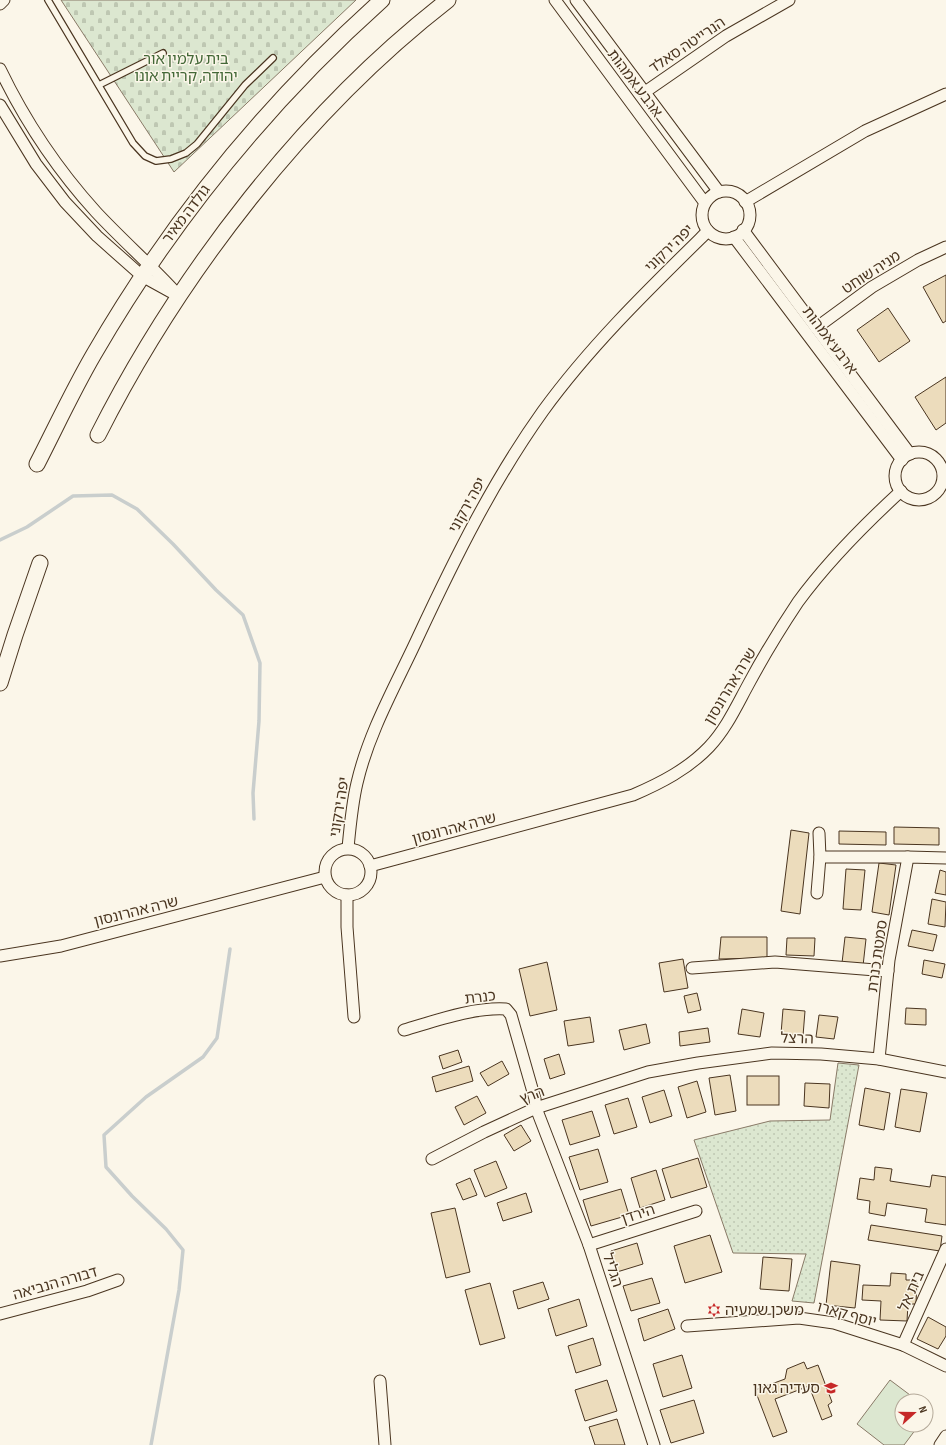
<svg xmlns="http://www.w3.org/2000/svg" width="946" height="1445" font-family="'Sofia Sans Condensed','Noto Sans Hebrew',sans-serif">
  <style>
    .grass { fill: #dce7d0; stroke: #887966 }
    .cemetery { fill: url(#cemetery-stones); stroke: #887966 }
    .park { fill: url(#park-dots); stroke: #887966 }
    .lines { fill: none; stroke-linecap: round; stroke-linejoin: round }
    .stream { stroke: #c9cecd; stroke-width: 3.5 }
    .building { fill: #ecdcbc; stroke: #4a3520 }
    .service-casing { stroke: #4a3520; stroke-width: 8 }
    .minor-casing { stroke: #4a3520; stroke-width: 13 }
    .secondary-casing { stroke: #4a3520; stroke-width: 17 }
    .service { stroke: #fbf6e9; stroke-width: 5.5 }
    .minor { stroke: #fbf6e9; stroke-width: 11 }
    .secondary { stroke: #fbf6e9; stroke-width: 15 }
    .labels { text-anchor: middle; stroke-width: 3; stroke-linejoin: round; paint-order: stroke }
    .street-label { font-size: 15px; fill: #4a3520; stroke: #fbf6e9 }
    .park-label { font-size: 15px; fill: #436837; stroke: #fbf6e9 }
    .poi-label { font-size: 15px; fill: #4a3520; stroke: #fbf6e9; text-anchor: start }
  </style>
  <defs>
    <pattern id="cemetery-stones" width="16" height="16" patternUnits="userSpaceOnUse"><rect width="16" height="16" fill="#dce7d0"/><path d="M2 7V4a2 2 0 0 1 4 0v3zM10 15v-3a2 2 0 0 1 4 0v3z" fill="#bec7b2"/></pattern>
    <pattern id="park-dots" width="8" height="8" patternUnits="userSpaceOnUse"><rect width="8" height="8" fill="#dce7d0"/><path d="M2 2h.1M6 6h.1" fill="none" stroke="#bec7b2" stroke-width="1.8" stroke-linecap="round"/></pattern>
  </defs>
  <rect width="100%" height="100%" fill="#fbf6e9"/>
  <polygon class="grass" points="890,1380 918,1401 902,1401 902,1425 919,1425 904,1445 884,1445 857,1424"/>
  <polygon class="cemetery" points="61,0 356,0 174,172"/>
  <polygon class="park" points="838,1063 859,1065 814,1303 792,1301 806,1254 733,1253 694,1140 770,1121 830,1120"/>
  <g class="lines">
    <g class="stream">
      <polyline points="0,540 27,527 73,496 112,495 137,509 173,544 216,590 243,615 260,663 259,721 253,793 254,819"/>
      <polyline points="151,1445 179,1290 183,1250 166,1229 132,1196 106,1167 104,1135 146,1097 203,1057 217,1038 230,949"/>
    </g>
  </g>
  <g class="building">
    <polygon points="946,275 946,321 943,323 923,287"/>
    <polygon points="888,308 910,341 879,362 857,330"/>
    <polygon points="946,377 946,423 936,430 915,397"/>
    <polygon points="894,827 939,828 939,845 894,844"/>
    <polygon points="791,830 809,833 800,914 781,911"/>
    <polygon points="839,831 886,832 886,845 839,844"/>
    <polygon points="879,863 896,865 889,915 872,912"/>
    <polygon points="846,869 865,870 861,910 843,909"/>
    <polygon points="940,870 946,872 946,895 935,893"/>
    <polygon points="932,899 946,902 945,927 928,924"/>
    <polygon points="912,930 937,935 933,951 908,946"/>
    <polygon points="721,937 767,937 767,958 719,959"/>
    <polygon points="845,937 866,939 863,966 842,963"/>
    <polygon points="787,938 815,938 814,956 786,955"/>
    <polygon points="683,959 688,988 664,992 659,963"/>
    <polygon points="924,960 945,964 942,978 922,974"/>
    <polygon points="547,962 557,1010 530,1016 519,969"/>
    <polygon points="697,993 701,1010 688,1013 684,996"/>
    <polygon points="906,1008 926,1009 926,1025 905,1024"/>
    <polygon points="742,1009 764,1013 760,1037 738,1034"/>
    <polygon points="783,1009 805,1011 803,1036 781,1034"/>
    <polygon points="819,1015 838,1017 834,1039 816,1037"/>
    <polygon points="590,1017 594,1042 568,1046 564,1021"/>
    <polygon points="646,1024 650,1043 624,1050 619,1030"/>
    <polygon points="708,1028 710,1042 680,1046 679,1032"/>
    <polygon points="458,1050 462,1062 443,1069 439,1056"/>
    <polygon points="559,1054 565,1074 550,1079 544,1059"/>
    <polygon points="502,1061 509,1074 488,1086 480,1073"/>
    <polygon points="469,1066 473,1081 436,1092 432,1077"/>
    <polygon points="730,1075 736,1111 715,1115 709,1078"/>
    <rect x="747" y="1076" width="32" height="29"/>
    <polygon points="697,1081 706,1112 687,1118 678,1087"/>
    <polygon points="805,1083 830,1084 829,1108 804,1106"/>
    <polygon points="865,1088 890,1093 884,1130 859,1125"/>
    <polygon points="901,1089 927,1093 920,1132 895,1127"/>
    <polygon points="664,1090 672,1116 650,1123 642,1097"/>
    <polygon points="477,1096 486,1113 464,1125 455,1107"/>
    <polygon points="628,1098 637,1127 614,1134 605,1105"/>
    <polygon points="592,1111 600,1136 570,1145 562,1120"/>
    <polygon points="521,1125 531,1141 514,1151 504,1135"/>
    <polygon points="598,1149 608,1182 580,1190 569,1157"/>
    <polygon points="698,1158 707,1187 671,1198 662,1169"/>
    <polygon points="496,1161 507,1188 485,1197 474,1170"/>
    <polygon points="875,1167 892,1169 890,1181 930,1187 932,1175 946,1177 946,1225 925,1222 927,1209 887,1203 885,1216 869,1213 870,1201 857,1199 860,1178 874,1180"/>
    <polygon points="656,1170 665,1200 640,1208 631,1178"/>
    <polygon points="470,1178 477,1195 463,1200 456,1184"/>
    <polygon points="621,1189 629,1215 591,1226 583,1200"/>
    <polygon points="526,1193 532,1212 503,1221 497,1203"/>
    <polygon points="455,1208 470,1272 446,1278 431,1213"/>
    <polygon points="871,1225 942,1236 940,1251 868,1240"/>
    <polygon points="710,1235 722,1272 685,1283 674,1246"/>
    <polygon points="637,1243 643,1264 617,1272 611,1251"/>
    <polygon points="763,1257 792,1259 789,1291 760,1289"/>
    <polygon points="831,1261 860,1265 855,1308 826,1305"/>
    <polygon points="891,1273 906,1274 906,1280 917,1280 916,1304 908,1304 907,1321 880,1320 881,1301 862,1300 863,1285 890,1286"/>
    <polygon points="652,1278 660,1303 631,1311 623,1286"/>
    <polygon points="543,1282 549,1299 518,1309 513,1291"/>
    <polygon points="490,1283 505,1338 480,1345 465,1290"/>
    <polygon points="579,1299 587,1326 556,1336 548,1309"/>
    <polygon points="668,1309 675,1329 644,1341 638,1319"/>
    <polygon points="928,1317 946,1327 946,1336 938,1349 917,1339"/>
    <polygon points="593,1338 601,1365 576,1373 568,1346"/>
    <polygon points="682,1355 692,1388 663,1397 653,1364"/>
    <polygon points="804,1362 807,1369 818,1365 832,1402 828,1405 832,1416 822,1420 809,1386 775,1399 787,1432 773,1437 755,1390 785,1379 787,1369"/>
    <polygon points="607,1380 617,1411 585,1421 575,1390"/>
    <polygon points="694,1400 704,1433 671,1443 660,1410"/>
    <polygon points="617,1419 625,1445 595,1445 589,1427"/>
  </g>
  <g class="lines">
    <g class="service-casing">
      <g id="service">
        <polyline points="48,0 133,143 145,156 156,161 171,159 186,153 197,144 245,85 273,58"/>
        <polyline points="99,85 163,53"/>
      </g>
    </g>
    <g class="minor-casing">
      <g id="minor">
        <polyline points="555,0 705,203"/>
        <polyline points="576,0 719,192"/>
        <polyline points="0,4 4,0"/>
        <path d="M0 69C25 121 57 169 96 212 123 241 153 267 179 296"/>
        <polyline points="645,92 726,36 789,0"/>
        <polyline points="0,105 36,164 65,202 97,236 142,276 171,292"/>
        <circle cx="726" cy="215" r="24"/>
        <polyline points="745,202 865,131 946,94"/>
        <polyline points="743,230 910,454"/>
        <polyline points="734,237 902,460"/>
        <polyline points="816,328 872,287 918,260 946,247"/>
        <circle cx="919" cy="476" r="24"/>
        <polyline points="819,833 820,857"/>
        <path d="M348 848C350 827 352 804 357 783 369 731 397 683 419 635 455 558 493 481 543 411 591 345 650 288 708 231"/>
        <circle cx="348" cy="872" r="23"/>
        <path d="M370 866 633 795C661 783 688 769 709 747 726 729 736 707 748 685 763 657 780 629 798 602 828 561 864 525 901 491"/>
        <polyline points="817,893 820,857 908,857"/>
        <polyline points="347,895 347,927 354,1017"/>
        <polyline points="0,956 61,946 325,877"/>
        <polyline points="692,968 775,962 888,971"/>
        <path d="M404 1030C435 1021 473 1007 506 1009L511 1015 535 1099 536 1108 589 1245 654 1445"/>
        <polyline points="879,1059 889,960 908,857 946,858"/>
        <polyline points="432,1159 484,1132 536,1108 648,1072 698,1063 772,1053 821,1054 879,1059 946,1072"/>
        <polyline points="589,1245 696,1211"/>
        <polyline points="0,1314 87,1291 118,1280"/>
        <polyline points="687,1326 799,1318 834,1323 903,1345 946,1366"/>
        <polyline points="903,1345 946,1249"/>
        <polyline points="380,1381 385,1445"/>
        <polyline points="940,1445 946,1436"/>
      </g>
    </g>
    <g class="secondary-casing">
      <g id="secondary">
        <path d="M98 435C180 273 305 111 448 0"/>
        <path d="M37 464C56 427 73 390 94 354 171 221 268 102 382 0"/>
        <polyline points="0,683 15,635 40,563"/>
      </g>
    </g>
    <use href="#service" class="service"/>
    <use href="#minor" class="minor"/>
    <use href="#secondary" class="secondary"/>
  </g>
  <defs>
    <g id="synagogue-bare" transform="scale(1.08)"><path d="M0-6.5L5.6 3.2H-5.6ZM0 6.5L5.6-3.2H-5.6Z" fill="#c62828" stroke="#fbf6e9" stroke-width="2.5" paint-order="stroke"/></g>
    <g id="school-bare" transform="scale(1.08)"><path d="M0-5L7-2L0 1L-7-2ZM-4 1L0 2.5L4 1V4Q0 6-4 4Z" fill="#c62828" stroke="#fbf6e9" stroke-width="2.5" paint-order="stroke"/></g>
  </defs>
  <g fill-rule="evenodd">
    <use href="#synagogue-bare" x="714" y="1310"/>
    <use href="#school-bare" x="831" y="1388"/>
  </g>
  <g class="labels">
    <g class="street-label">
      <text transform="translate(687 45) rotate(-34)" y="5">הנרייטה סאלד</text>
      <text transform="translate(635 83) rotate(53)" y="5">ארבע אמהות</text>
      <text transform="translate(186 214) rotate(-53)" y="5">גולדה מאיר</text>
      <text transform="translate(669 248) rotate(-44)" y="5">יפה ירקוני</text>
      <text transform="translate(871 272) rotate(-33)" y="5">מניה שוחט</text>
      <text transform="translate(830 340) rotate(53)" y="5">ארבע אמהות</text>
      <text transform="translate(467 505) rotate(-61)" y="5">יפה ירקוני</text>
      <text transform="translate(730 686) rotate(-59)" y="5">שרה אהרונסון</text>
      <text transform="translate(339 807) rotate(-81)" y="5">יפה ירקוני</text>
      <text transform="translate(454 828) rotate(-15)" y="5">שרה אהרונסון</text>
      <text transform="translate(136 911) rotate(-14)" y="5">שרה אהרונסון</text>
      <text transform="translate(877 956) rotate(-82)" y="5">סמטת כנרת</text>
      <text transform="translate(480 997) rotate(-7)" y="5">כנרת</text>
      <text transform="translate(797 1038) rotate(2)" y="5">הרצל</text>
      <text transform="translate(532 1095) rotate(-21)" y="5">הרץ</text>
      <text transform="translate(638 1214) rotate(-18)" y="5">הירדן</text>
      <text transform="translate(613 1270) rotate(72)" y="5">הגליל</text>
      <text transform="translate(55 1283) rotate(-16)" y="5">דבורה הנביאה</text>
      <text transform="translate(911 1291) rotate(-66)" y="5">בית אל</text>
      <text transform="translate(847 1314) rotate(15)" y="5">יוסף קארו</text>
    </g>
    <g class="park-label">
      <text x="186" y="64">בית עלמין אור<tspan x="186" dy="17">יהודה, קריית אונו</tspan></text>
    </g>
    <g class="poi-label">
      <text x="725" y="1315">משכן שמעיה</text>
      <text x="820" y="1393" text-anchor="end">סעדיה גאון</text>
    </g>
  </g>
  <g transform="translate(914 1413) rotate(69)"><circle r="19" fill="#fbf6e9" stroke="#b4a999"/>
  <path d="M0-3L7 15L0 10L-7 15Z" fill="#c62828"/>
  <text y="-6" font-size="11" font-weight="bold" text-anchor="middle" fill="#4a3520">N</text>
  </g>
</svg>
